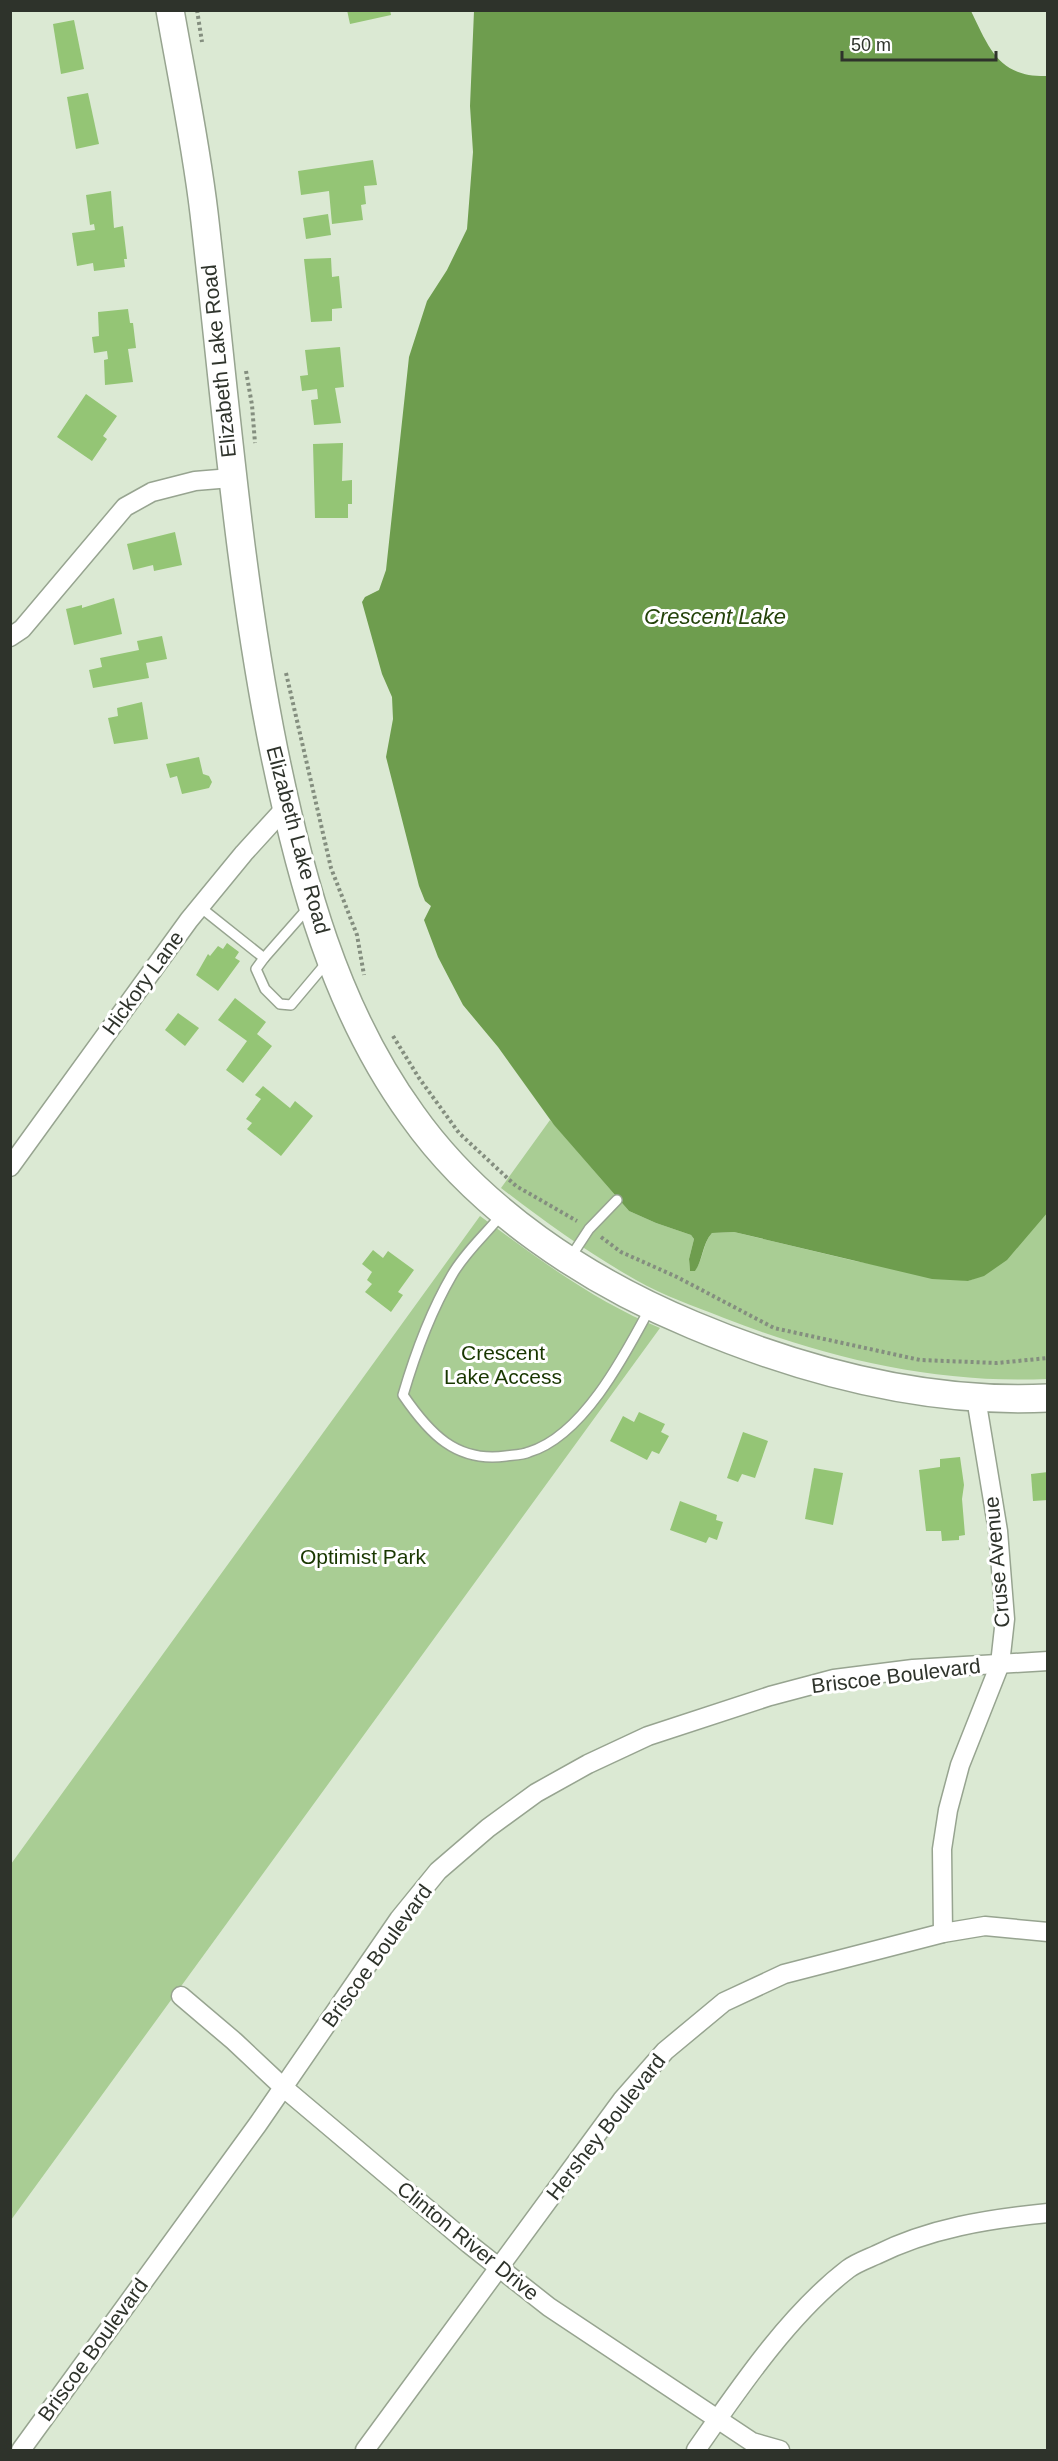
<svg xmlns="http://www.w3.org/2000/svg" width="1058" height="2461" font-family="Helvetica,sans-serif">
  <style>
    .green { fill: #a9cd94 }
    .water { fill: #6e9d4e }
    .building { fill: #94c575 }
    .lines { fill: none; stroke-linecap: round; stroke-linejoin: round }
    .lane-casing { stroke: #97a490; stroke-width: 12 }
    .street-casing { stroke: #97a490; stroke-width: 21 }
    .secondary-casing { stroke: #97a490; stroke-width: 30 }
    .path { stroke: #848e7f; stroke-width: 4; stroke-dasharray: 3 3; stroke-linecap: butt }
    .lane { stroke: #fff; stroke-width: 9 }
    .street { stroke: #fff; stroke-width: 18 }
    .secondary { stroke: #fff; stroke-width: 27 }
    .labels { text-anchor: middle; stroke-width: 6; stroke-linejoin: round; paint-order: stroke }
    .street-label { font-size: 21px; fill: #2e332b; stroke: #fff }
    .park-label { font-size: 21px; fill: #193700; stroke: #fff }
    .water-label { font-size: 22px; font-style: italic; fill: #24430a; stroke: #fff }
  </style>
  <rect width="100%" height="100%" fill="#dbe9d3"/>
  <g class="green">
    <path d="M550 1120 629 1211 656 1223 691 1235 694 1239 689 1259 690 1271H694C704 1260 702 1244 712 1233L734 1232 855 1261 968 1281C1004 1270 1021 1237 1047 1212V1379C936 1384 827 1358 724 1318 694 1306 664 1296 636 1280 588 1253 544 1221 501 1188Z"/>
    <path d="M480 1216C537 1258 594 1301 660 1328L11 2220V1864Z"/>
  </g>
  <path class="water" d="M474 11H971C990 50 999 77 1047 76L1048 1212 1007 1260 984 1276 968 1281 932 1279 734 1232 712 1233C702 1244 703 1260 695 1271H690L689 1259 694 1239 691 1235 656 1223 629 1211 554 1125 498 1047 463 1005 438 957 424 920 431 906 425 901 419 886 386 757 393 719 392 697 382 674 362 602 365 597 379 590 386 570 409 357 427 301 447 270 467 229 473 152 470 106Z"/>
  <g class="building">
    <polygon points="347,10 390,10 391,15 350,24"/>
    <polygon points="74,20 84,69 61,74 53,24"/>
    <polygon points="88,93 99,144 76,149 67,97"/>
    <polygon points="373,160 377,185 364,186 366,204 361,205 363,220 332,224 329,191 301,195 298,171"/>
    <polygon points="111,191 114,228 123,226 127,259 124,259 125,267 94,271 93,263 77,266 72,233 95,230 94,224 90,225 86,195"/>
    <polygon points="328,214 331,235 306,239 303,218"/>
    <polygon points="331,258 332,277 339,276 342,308 332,309 332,321 311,322 304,259"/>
    <polygon points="128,309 130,323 133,323 136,348 128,349 133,382 105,385 104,360 108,359 107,351 94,353 92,337 99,336 98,312"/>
    <polygon points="340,347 344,387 335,388 341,423 314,425 311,400 318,399 317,389 302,391 300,376 308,375 305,350"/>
    <polygon points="86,394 117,416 103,436 107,439 92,461 57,437"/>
    <polygon points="343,443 342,481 352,480 352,504 348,504 348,518 315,518 313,444"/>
    <polygon points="175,532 182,565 154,571 153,565 133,570 127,544"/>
    <polygon points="114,598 122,634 74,645 66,609 82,605 82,608"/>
    <polygon points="162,636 167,659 146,663 149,678 93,688 89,670 102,667 100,658 139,650 137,641"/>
    <polygon points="142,702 148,739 114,744 108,718 118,716 117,708"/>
    <polygon points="199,757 203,774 209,776 212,782 209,788 182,794 177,776 170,778 166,764"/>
    <polygon points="227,943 239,952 235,958 240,961 218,991 196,975 208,954 210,956 218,946 223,949"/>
    <polygon points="235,998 266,1022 257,1034 272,1046 243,1083 226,1070 247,1041 218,1020"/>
    <polygon points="178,1013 199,1028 185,1046 165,1030"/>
    <polygon points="263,1086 290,1108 295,1101 313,1116 281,1156 247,1129 252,1123 246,1119 261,1099 255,1095"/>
    <polygon points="373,1250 383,1258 388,1251 414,1270 398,1292 403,1295 391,1312 365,1292 372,1284 367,1280 372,1272 362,1264"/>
    <polygon points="639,1412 665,1424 661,1432 669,1436 659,1454 652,1451 647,1460 610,1441 623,1416 634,1422"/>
    <polygon points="743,1432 768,1441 755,1478 742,1474 738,1482 727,1478"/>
    <polygon points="960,1457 964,1485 962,1499 965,1535 959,1536 959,1540 942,1541 941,1531 926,1531 919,1470 940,1467 940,1459"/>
    <polygon points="814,1468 843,1473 833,1525 805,1519"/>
    <polygon points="1048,1472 1048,1500 1033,1501 1031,1474"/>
    <polygon points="680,1501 717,1515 716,1520 723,1522 717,1540 709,1537 706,1543 670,1530"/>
  </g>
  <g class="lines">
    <g class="lane-casing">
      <g id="lane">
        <polyline points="200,907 264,958 256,969 265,989 280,1004 291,1005 328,961"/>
        <polyline points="264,958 308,908"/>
        <path d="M502 1214C486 1234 465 1252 452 1275 431 1311 415 1354 403 1395 429 1433 456 1463 506 1456 513 1455 522 1455 529 1452 583 1436 625 1355 650 1308"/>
        <polyline points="570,1258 589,1229 617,1200"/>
      </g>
    </g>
    <g class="street-casing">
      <g id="street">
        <polyline points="10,637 22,629 125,507 152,492 195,481 231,478"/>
        <polyline points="10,1167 189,920 244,853 286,807"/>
        <polyline points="943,1933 942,1849 948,1810 960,1765 1000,1664 1005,1619 998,1531 976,1398"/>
        <polyline points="181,1996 234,2041 284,2088 469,2244 549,2307 752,2442 780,2450"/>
        <polyline points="21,2450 258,2124 399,1919 438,1871 488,1828 536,1793 588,1764 648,1736 770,1696 834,1679 913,1669 1048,1661"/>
        <polyline points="365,2450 622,2100 665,2051 724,2002 784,1974 943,1933 985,1926 1048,1932"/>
        <path d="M696 2450C738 2390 788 2315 848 2269 856 2263 867 2259 876 2255 930 2228 988 2219 1048 2213"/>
      </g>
    </g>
    <g class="secondary-casing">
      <path id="secondary" d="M170 10C182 78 196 145 204 213 225 393 238 573 274 751 300 878 335 1009 412 1115 479 1210 587 1281 693 1325 805 1372 926 1404 1048 1398"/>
    </g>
    <g class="path">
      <polyline points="197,10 202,42"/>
      <polyline points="246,371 252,405 255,443"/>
      <polyline points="286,673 331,868 357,935 364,975"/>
      <polyline points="393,1036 419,1078 459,1133 516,1186 577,1221"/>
      <polyline points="601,1237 621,1252 677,1277 774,1328 920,1360 997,1363 1048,1358"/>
    </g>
    <use href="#lane" class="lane"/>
    <use href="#street" class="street"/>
    <use href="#secondary" class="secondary"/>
  </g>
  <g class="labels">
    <g class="street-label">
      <text transform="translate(219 361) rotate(-96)" y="7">Elizabeth Lake Road</text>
      <text transform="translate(298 840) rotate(75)" y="7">Elizabeth Lake Road</text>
      <text transform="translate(143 983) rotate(-54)" y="7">Hickory Lane</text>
      <text transform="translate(997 1562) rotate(-95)" y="7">Cruse Avenue</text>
      <text transform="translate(896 1676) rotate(-7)" y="7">Briscoe Boulevard</text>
      <text transform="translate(377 1956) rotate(-54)" y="7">Briscoe Boulevard</text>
      <text transform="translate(606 2127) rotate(-52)" y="7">Hershey Boulevard</text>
      <text transform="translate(468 2241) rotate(39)" y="7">Clinton River Drive</text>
      <text transform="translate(93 2350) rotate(-54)" y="7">Briscoe Boulevard</text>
    </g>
    <g class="park-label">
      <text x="503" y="1360">Crescent<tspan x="503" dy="24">Lake Access</tspan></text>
      <text x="363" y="1564">Optimist Park</text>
    </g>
    <g class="water-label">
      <text x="715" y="624">Crescent Lake</text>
    </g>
  </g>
  <rect width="1058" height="2461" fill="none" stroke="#2e332b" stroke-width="24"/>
  <path d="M842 51v9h154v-9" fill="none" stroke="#2e332b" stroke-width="3"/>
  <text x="851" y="51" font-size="18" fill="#2e332b" stroke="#ffffff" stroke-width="4.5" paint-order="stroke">50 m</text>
</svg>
